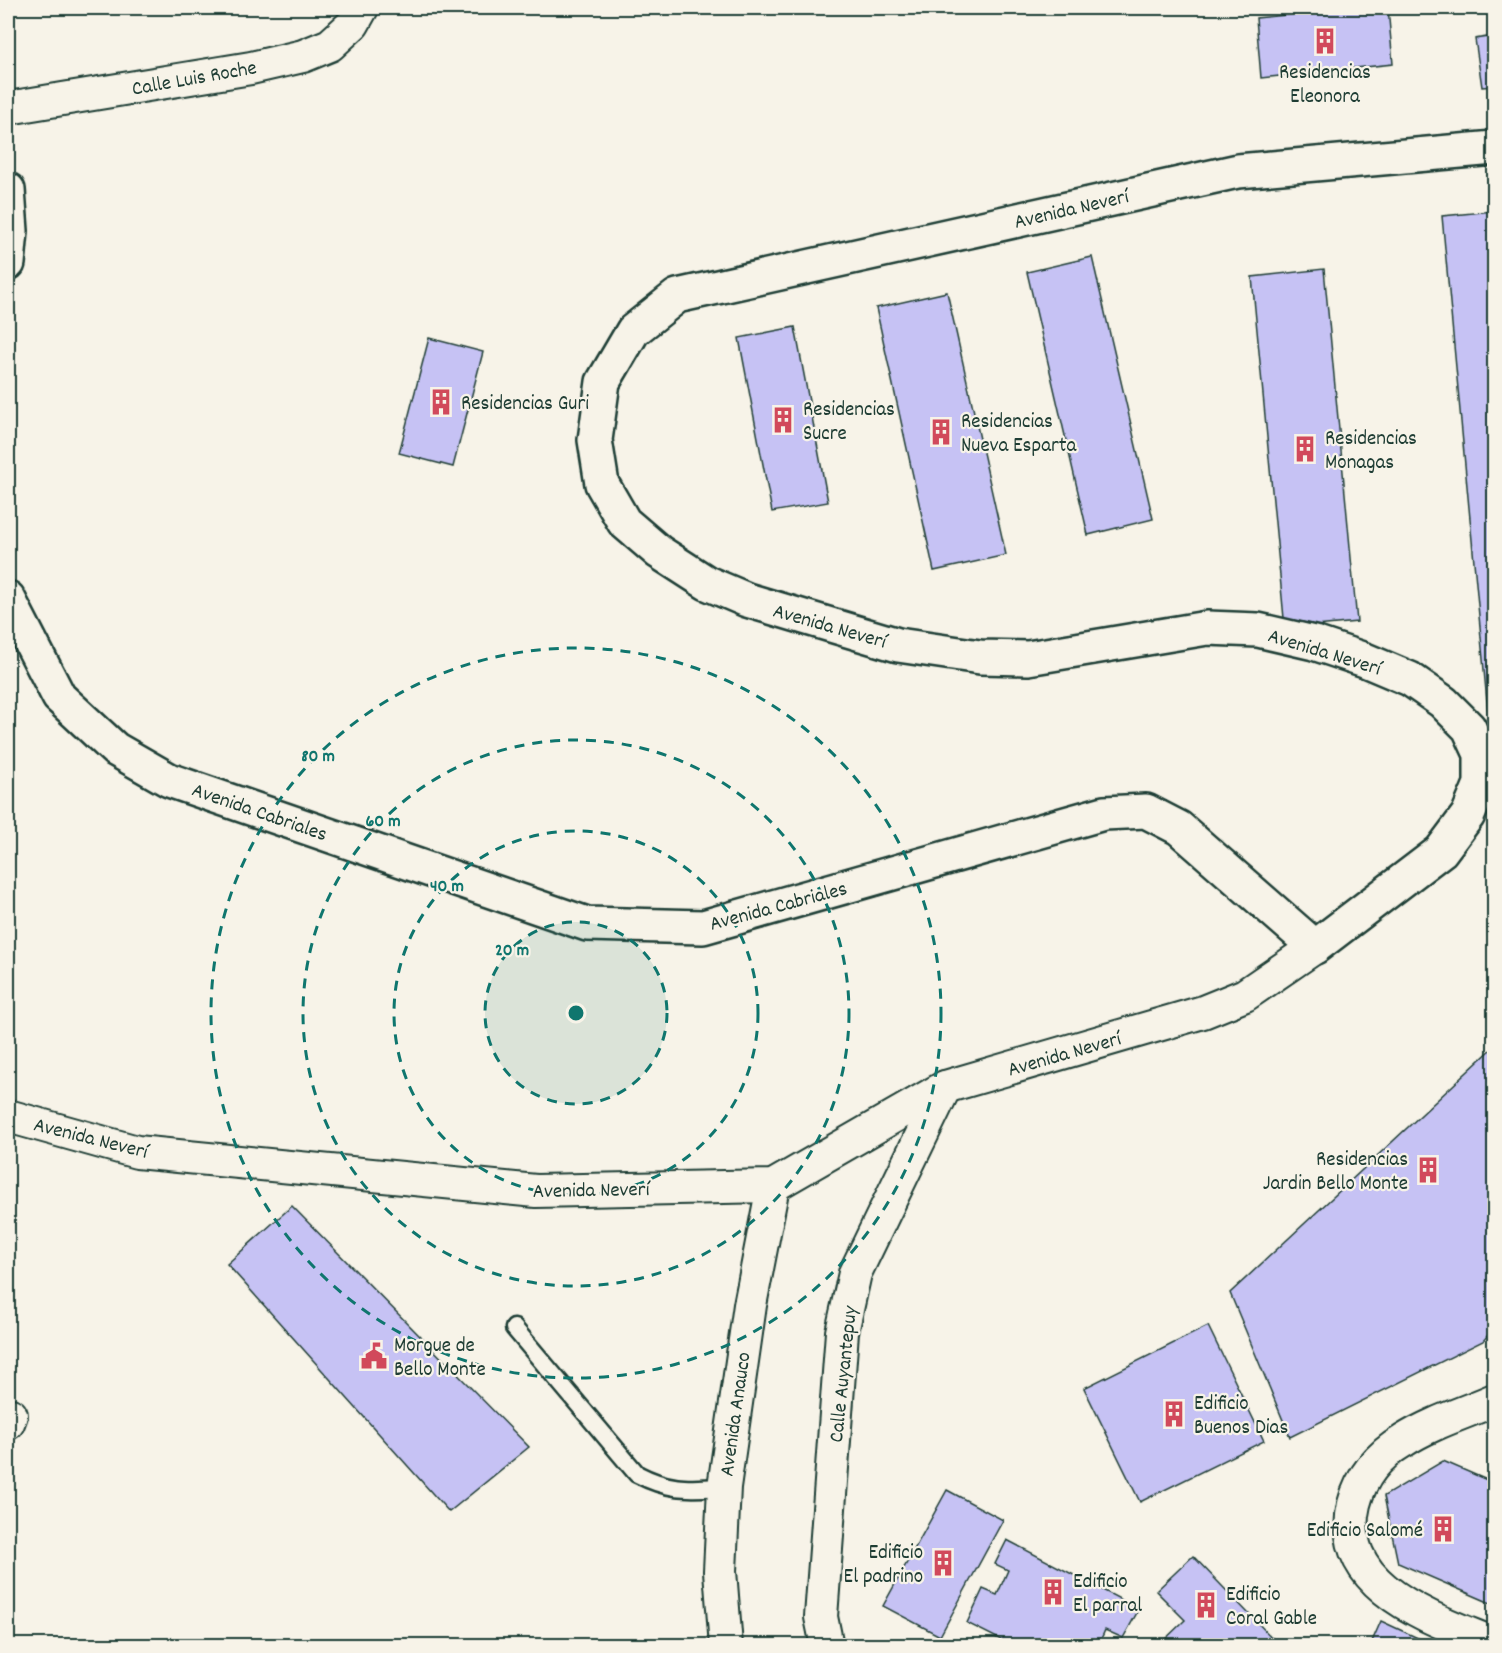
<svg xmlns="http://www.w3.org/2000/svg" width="1502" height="1653" font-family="Dekko,sans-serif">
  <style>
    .building { fill: #c6c2f4; stroke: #1f3d34; stroke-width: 1.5 }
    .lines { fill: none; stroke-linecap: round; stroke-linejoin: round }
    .lane-casing { stroke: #1f3d34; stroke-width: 21 }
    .street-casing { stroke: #1f3d34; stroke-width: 36 }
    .secondary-casing { stroke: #1f3d34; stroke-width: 38 }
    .lane { stroke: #f7f3e8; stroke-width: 16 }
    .street { stroke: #f7f3e8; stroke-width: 32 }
    .secondary { stroke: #f7f3e8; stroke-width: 33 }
    .ring { fill: none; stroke: #0f766e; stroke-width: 3; stroke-dasharray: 10 8 }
    .labels { text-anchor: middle; stroke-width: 4.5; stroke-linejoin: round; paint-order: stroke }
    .poi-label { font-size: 21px; fill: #1f3d34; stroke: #f7f3e8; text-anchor: start }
    .street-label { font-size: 21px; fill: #1f3d34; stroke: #f7f3e8 }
    .centre { fill: #0f766e; stroke: #f7f3e8; stroke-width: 3 }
    .ring-label { font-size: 18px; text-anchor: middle; font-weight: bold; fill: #0f766e; stroke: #f7f3e8; stroke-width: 4.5; stroke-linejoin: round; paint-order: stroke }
  </style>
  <rect width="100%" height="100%" fill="#f7f3e8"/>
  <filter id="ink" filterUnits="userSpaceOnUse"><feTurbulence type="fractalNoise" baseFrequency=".0167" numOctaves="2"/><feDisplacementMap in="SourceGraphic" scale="12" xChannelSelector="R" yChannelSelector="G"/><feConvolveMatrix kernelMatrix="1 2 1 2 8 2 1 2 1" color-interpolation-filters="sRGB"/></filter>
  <g filter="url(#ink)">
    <g class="building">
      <polygon points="1357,8 1388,8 1393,64 1261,78 1256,18"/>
      <polygon points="1494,36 1494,86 1482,87 1475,39"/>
      <polygon points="1494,211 1494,778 1442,216"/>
      <polygon points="1092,257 1153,519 1088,535 1027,272"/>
      <polygon points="1324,269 1357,622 1285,629 1252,277"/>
      <polygon points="947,292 1006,555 934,571 876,308"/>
      <polygon points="795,327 828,502 772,512 739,338"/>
      <polygon points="429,338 483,352 453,467 399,453"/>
      <polygon points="1494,1047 1494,1328 1483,1341 1290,1437 1230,1293"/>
      <polygon points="292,1206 529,1447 449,1512 227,1264"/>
      <polygon points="1208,1326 1264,1441 1140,1502 1084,1388"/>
      <polygon points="1443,1461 1494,1483 1493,1604 1398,1563 1384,1496"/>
      <polygon points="947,1490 1003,1520 940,1636 883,1606"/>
      <polygon points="1007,1540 1139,1609 1123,1638 1105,1630 1098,1646 1013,1646 967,1623 983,1589 997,1595 1008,1570 995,1564"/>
      <polygon points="1193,1556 1280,1646 1158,1646 1185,1620 1156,1591"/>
      <polygon points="1381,1621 1435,1646 1370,1646"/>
    </g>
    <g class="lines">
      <g class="lane-casing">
        <path id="lane" d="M514 1328 637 1474C670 1491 687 1489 724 1487"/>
      </g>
      <g class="street-casing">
        <g id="street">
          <polyline points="8,108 251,68 303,56 330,45 353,24 362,8"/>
          <polyline points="8,1116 137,1152 536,1191 773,1186 945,1087 1203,1012 1245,995 1315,947"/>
          <path d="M1494 1400C1464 1413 1431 1423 1403 1441 1379 1455 1361 1477 1354 1504 1334 1589 1435 1619 1494 1644"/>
          <polyline points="8,1423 11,1415"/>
          <polyline points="726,1646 720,1571 724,1487 750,1305 773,1186"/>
          <polyline points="827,1646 821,1617 842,1332 855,1273 945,1087"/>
        </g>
      </g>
      <g class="secondary-casing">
        <g id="secondary">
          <polyline points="8,190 11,231 8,263"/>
          <polyline points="8,598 59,697 115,749 169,780 587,924 703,927 1104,813 1146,811 1179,828 1315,947 1441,851 1468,815 1481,784 1481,754 1469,728 1443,702 1410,679 1365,660 1314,643 1258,630 1207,628 1028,658 980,657 898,645 747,600 707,583 659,552 624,522 602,484 595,440 603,382 633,331 677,296 1238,171 1494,148"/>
        </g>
      </g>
      <use href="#lane" class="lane"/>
      <use href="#street" class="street"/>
      <use href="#secondary" class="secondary"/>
    </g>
  </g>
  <circle cx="576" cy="1013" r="91" fill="#0f766e" fill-opacity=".12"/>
  <g class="ring">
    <circle cx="576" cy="1013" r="91"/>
    <circle cx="576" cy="1013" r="182"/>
    <circle cx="576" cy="1013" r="273"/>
    <circle cx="576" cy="1013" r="365"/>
  </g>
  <defs>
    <g id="building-bare" transform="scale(2.07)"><path d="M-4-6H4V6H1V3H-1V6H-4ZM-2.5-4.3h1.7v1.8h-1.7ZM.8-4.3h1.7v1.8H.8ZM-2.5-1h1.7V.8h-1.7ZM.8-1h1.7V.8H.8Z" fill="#d1495b" stroke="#f7f3e8" stroke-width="2.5" paint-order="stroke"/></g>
    <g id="civic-bare" transform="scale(2.07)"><path d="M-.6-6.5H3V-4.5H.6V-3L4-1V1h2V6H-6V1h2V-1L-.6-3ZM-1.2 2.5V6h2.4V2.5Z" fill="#d1495b" stroke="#f7f3e8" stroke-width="2.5" paint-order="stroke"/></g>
  </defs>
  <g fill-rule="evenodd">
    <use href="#building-bare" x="1325" y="41"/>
    <use href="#building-bare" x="441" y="402"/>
    <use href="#building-bare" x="783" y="420"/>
    <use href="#building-bare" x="941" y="432"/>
    <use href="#building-bare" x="1305" y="449"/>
    <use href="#building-bare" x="1428" y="1170"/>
    <use href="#civic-bare" x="374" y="1356"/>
    <use href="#building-bare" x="1174" y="1414"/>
    <use href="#building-bare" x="1443" y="1529"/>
    <use href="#building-bare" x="943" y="1563"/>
    <use href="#building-bare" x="1053" y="1592"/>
    <use href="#building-bare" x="1206" y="1605"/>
  </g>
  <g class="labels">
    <g class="poi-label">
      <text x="1325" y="78" text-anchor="middle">Residencias<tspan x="1325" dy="24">Eleonora</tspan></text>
      <text x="461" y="409">Residencias Guri</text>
      <text x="803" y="415">Residencias<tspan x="803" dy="24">Sucre</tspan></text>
      <text x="961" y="427">Residencias<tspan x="961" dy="24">Nueva Esparta</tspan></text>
      <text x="1325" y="444">Residencias<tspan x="1325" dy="24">Monagas</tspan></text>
      <text x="1408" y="1165" text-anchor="end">Residencias<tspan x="1408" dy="24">Jardin Bello Monte</tspan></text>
      <text x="394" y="1351">Morgue de<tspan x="394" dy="24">Bello Monte</tspan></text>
      <text x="1194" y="1409">Edificio<tspan x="1194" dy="24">Buenos Dias</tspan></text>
      <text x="1423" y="1536" text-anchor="end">Edificio Salomé</text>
      <text x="923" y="1558" text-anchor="end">Edificio<tspan x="923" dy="24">El padrino</tspan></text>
      <text x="1073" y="1587">Edificio<tspan x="1073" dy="24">El parral</tspan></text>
      <text x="1226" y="1600">Edificio<tspan x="1226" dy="24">Coral Gable</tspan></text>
    </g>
    <g class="street-label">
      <text transform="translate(194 77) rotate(-10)" y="7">Calle Luis Roche</text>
      <text transform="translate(1071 208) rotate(-13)" y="7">Avenida Neverí</text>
      <text transform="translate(830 625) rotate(16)" y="7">Avenida Neverí</text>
      <text transform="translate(1325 651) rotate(17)" y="7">Avenida Neverí</text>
      <text transform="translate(260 811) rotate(19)" y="7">Avenida Cabriales</text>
      <text transform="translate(778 905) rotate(-15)" y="7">Avenida Cabriales</text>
      <text transform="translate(1064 1053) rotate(-16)" y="7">Avenida Neverí</text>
      <text transform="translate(91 1137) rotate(14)" y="7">Avenida Neverí</text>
      <text transform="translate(591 1189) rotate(-1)" y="7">Avenida Neverí</text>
      <text transform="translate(842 1374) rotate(-84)" y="7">Calle Auyantepuy</text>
      <text transform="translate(734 1414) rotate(-82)" y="7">Avenida Anauco</text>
    </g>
  </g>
  <circle cx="576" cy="1013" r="9" class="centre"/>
  <g class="ring-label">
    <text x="318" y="761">80 m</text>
    <text x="383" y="826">60 m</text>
    <text x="447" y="891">40 m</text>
    <text x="512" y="955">20 m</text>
  </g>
  <rect width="1502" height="1653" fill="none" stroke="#f7f3e8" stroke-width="30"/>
  <rect x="15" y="15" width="1472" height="1623" fill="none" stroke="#1f3d34" stroke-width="2" filter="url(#ink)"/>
</svg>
